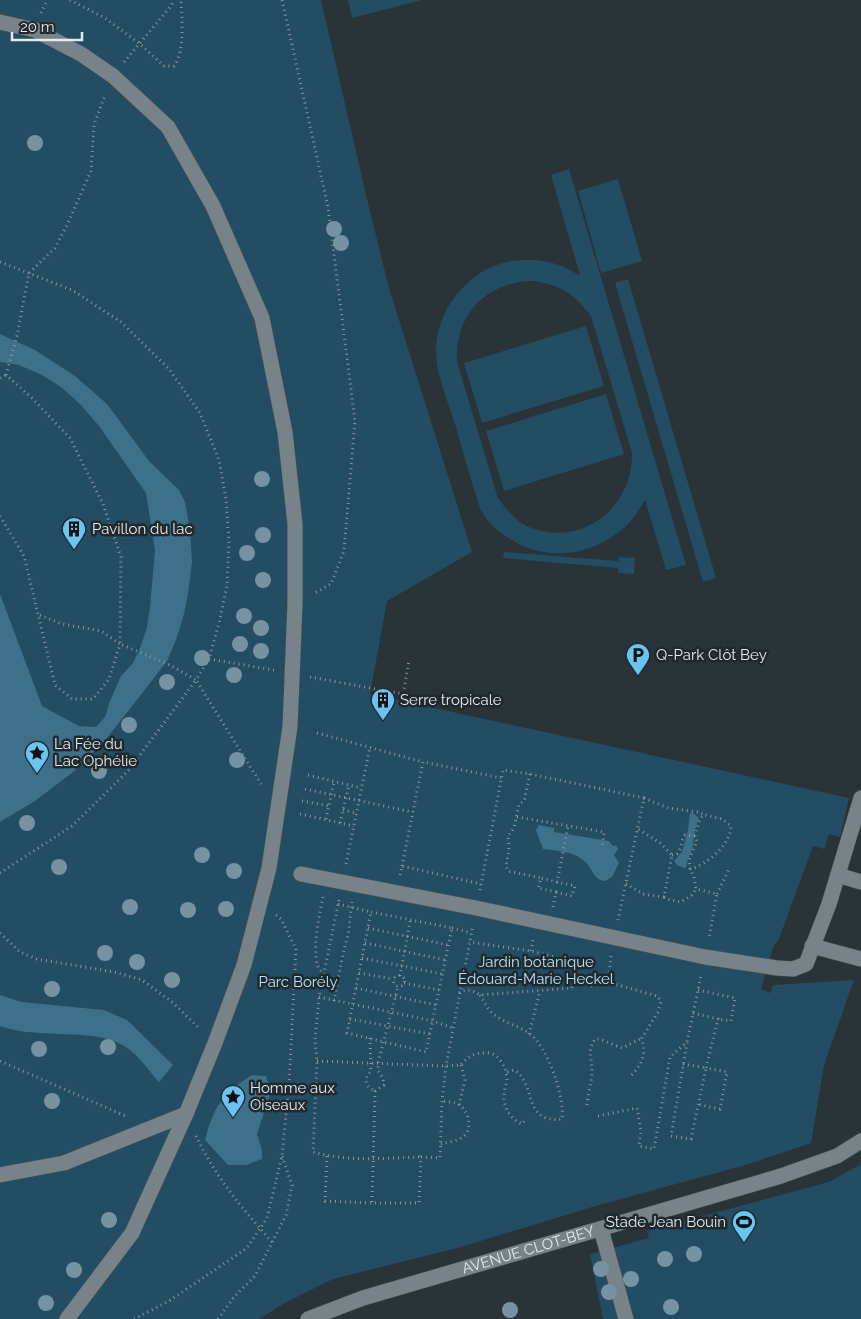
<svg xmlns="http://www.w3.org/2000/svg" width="861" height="1319" font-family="Raleway,sans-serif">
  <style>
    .green { fill: #234d62; fill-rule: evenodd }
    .water { fill: #3e708a }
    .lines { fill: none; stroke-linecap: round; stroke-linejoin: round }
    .minor-casing { stroke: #485156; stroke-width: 16 }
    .path { stroke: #8d9599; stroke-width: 3; stroke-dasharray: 1 4; stroke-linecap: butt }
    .minor { stroke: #778389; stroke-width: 15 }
    .tree { fill: #7593a3 }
    .labels { text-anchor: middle; stroke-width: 5; stroke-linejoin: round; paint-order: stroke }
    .poi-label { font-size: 15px; fill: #e4eaee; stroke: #1f292e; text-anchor: start }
    .park-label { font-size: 15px; fill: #b4e1fa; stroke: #1f292e }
    .street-label { font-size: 15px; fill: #e4eaee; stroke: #1f292e }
  </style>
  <rect width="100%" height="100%" fill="#293338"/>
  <g class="green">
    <polygon points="0,0 321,0 368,203 389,288 472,552 387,601 370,694 849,798 840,837 829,834 824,849 813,846 779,939 773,947 761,989 770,993 773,985 854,980 824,1065 811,1143 749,1164 592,1207 461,1247 333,1279 285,1303 259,1319 0,1319"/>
    <polygon points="348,0 422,0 352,18"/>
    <path d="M569 169 686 565 666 570 645 500C639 509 634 519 625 527 594 555 548 563 512 540 498 532 487 523 480 508 471 481 463 452 455 424 449 406 442 388 438 370 430 333 447 297 476 276 499 259 529 256 556 264 564 266 572 272 580 275L551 175ZM533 281C563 286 573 293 591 316L632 453C633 508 582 548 529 527 516 522 506 509 498 498L457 362C455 314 486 282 533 281Z"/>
    <polygon points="618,179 642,261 601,273 578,191"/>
    <polygon points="628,279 716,578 703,582 615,283"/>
    <polygon points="586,326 604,386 482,423 464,363"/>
    <polygon points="606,394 624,454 504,491 486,431"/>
    <polygon points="504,552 618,561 619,557 635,558 634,574 618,573 618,568 503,558"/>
    <polygon points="861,1164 861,1319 603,1319 590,1254 649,1238 647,1231 829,1182"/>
  </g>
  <g class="water">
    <polygon points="0,334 35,350 75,376 107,404 149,461 179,490 185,502 190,530 192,562 188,594 183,618 176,640 167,661 147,687 103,743 73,772 35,801 0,822 0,594 42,706 79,726 96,727 105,717 110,701 121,676 133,663 140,648 147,627 150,607 155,550 146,493 99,426 80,404 61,387 42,375 19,365 0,362"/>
    <path d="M690 813H693L699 818C695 827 694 835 693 845 692 852 687 859 686 868H684L677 865 674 861 682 852 688 830Z"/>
    <path d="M539 825 554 828V832L609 841 613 846 616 845 618 849 614 855 619 863 612 877 605 881C592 880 593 867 583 860 572 851 557 851 543 849L536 830Z"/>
    <path d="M0 995 21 1002 104 1010 127 1020 173 1065 159 1082C148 1070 138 1054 124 1046 95 1027 36 1040 0 1026Z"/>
    <path d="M252 1075 266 1076 271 1091 257 1134 262 1150V1159L246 1165H228L205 1140C214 1106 222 1094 252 1075Z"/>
  </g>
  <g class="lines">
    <g class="minor-casing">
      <g id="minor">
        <polyline points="0,22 35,30 81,54 113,76 168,127 213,206 262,318 285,432 295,524 295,604 290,727 269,868 244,965 215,1043 186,1114 132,1233 67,1319"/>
        <polyline points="301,874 476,908 705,957 777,968 793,969 806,964 829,904 861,798"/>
        <polyline points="838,875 861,882"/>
        <polyline points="812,946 861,959"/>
        <polyline points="0,1175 64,1163 186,1114"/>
        <polyline points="601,1229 626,1319"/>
        <path id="s1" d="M308 1319 363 1298 781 1176 837 1156 861 1141"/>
      </g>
    </g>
    <g class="path">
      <path d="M70 0 105 18 140 44 164 66H174C185 53 182 17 181 0"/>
      <polyline points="282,0 328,207 355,421 344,551 331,584 313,594"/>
      <polyline points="41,13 47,0"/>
      <polyline points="124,62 171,6 174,0"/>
      <polyline points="0,262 72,290 121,322 169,369 200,413 219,460 226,499 229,541 227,585 220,619 209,659 196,680 170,665 120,644 121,557 103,504 70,438 31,397 6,375 17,336 29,273 55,248 68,223 91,171 94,125 105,95"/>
      <polyline points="0,378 6,375"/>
      <polyline points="0,516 24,556 55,685 72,699 93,699 109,679 120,644 101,631 62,624 37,614"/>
      <polyline points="209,659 274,670"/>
      <polyline points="310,677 403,694 409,661"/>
      <polyline points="317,733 423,762"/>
      <polyline points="530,774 524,801 519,804 514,828 508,836 509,849 506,866 508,871 541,878"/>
      <polyline points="308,775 361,788"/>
      <polyline points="305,789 412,812"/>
      <polyline points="644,798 668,808 698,812 704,815"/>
      <polyline points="302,801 329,806"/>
      <polyline points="343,810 356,813"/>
      <polyline points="300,814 354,826"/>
      <polyline points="517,817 604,832 602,848"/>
      <polyline points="326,819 334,782"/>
      <polyline points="340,823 349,785"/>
      <path d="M672 855 677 854C682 848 681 841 685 835L695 836"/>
      <polyline points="346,864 370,747"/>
      <polyline points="402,866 423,762 501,778"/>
      <path d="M690 869C707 865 731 844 731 826L722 819 704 815 700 819 697 828 695 836 697 841 689 860 690 869 694 877 696 889 717 894 709 938"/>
      <polyline points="0,873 72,826 128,771 196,680 261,784"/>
      <polyline points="400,875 402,866 481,884"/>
      <polyline points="626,884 643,894 664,897 672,855 660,843 638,829"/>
      <polyline points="480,890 503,770 530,774 644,798 618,920"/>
      <polyline points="556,892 572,896 575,886 557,882"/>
      <polyline points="717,894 729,869"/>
      <path d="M323 897C319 916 313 945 317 964 318 968 321 971 324 974"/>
      <polyline points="664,897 670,900 681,902 692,895 696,889"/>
      <path d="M339 900 319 997 315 1041 317 1061 313 1152C347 1162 386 1158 421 1157"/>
      <polyline points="338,904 371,912"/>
      <polyline points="553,907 556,892 538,888 541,878 557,882 568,827"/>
      <polygon points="371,912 452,928 426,1052 347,1033"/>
      <polyline points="368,928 448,945"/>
      <polyline points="452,928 471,933"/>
      <polyline points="0,933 20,952 37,959 114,972 142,980 172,1002 200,1029"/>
      <polyline points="365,943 445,960"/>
      <polyline points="531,951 533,939"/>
      <path d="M611 956 608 982 657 996 661 1001 658 1012 642 1038C646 1057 642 1064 629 1078"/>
      <polyline points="362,958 442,974"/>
      <polyline points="359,973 393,979"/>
      <circle cx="399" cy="981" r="5.5"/>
      <polyline points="400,976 411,917"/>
      <polyline points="404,983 439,990"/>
      <polyline points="591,986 608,982"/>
      <polyline points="356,988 436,1005"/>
      <polyline points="698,990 735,998 731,1021 718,1019"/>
      <path d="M459 993C467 988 472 990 480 995L572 988 575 979 576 962 531 951 469 942"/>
      <path d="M480 995C485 1003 488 1011 496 1016 507 1024 520 1026 530 1034 548 1048 565 1097 562 1119 522 1124 537 1083 514 1070L507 1072"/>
      <polyline points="319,997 433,1021 453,1028"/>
      <polyline points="334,1001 343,954 348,935 352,902"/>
      <polyline points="693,1013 718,1019 706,1068 727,1072 720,1109 697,1104"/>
      <polyline points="350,1019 430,1034"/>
      <polyline points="529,1034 540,991"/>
      <path d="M370 1038 371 1071 366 1078C366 1085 368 1088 375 1091"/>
      <polyline points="0,1061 128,1117"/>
      <path d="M317 1061 446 1066 461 1065C466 1058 474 1053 483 1053 490 1052 496 1054 500 1060 515 1082 500 1086 505 1104 507 1113 514 1121 522 1124L525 1120"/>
      <polyline points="683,1064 706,1068 691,1139 671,1136 687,1043"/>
      <polyline points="375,1091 372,1203 419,1203 421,1157 440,1158 442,1101 446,1066 473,925"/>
      <polyline points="375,1091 384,1085 383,1078 378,1071 378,1063 398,987"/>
      <polyline points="459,1105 465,1080 461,1065"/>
      <path d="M587 1105C588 1094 591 1084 592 1073 593 1060 586 1052 595 1039H600L622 1048 642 1038"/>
      <polyline points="598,1116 637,1108 641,1131 639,1146 654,1149 670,1057 687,1042 701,976"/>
      <path d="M196 1136C215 1176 243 1210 273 1243"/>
      <path d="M441 1144C448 1142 458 1141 464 1136 473 1128 469 1110 458 1104 454 1102 447 1102 442 1101"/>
      <polyline points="327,1156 325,1201 372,1203"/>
      <polyline points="134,1319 169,1301 247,1248 267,1218 282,1156 289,1084 296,949 281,919 276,915"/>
      <polyline points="218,1319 234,1297 255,1276 286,1215 292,1185 282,1156"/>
    </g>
    <use href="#minor" class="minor"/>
  </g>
  <g class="tree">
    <circle cx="35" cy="143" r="8"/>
    <circle cx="334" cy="229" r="8"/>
    <circle cx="341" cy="243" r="8"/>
    <circle cx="262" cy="479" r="8"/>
    <circle cx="263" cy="535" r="8"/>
    <circle cx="247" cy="553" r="8"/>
    <circle cx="263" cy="580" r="8"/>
    <circle cx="244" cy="616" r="8"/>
    <circle cx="261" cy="628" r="8"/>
    <circle cx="240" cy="644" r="8"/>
    <circle cx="261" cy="651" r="8"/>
    <circle cx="202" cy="658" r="8"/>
    <circle cx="234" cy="675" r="8"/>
    <circle cx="167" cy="682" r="8"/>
    <circle cx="129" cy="725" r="8"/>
    <circle cx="237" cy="760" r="8"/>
    <circle cx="99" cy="771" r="8"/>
    <circle cx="27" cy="823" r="8"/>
    <circle cx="202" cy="855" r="8"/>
    <circle cx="59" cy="867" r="8"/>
    <circle cx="234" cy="871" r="8"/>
    <circle cx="130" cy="907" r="8"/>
    <circle cx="226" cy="909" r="8"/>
    <circle cx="188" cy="910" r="8"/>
    <circle cx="105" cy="953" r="8"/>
    <circle cx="137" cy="962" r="8"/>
    <circle cx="172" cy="980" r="8"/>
    <circle cx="52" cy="989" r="8"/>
    <circle cx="108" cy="1047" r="8"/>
    <circle cx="39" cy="1049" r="8"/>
    <circle cx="52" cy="1101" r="8"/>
    <circle cx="109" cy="1220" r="8"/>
    <circle cx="694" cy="1254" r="8"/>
    <circle cx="665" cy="1259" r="8"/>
    <circle cx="601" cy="1269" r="8"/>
    <circle cx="74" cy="1270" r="8"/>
    <circle cx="631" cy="1279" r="8"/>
    <circle cx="609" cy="1292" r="8"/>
    <circle cx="46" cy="1303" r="8"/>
    <circle cx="671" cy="1307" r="8"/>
    <circle cx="510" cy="1310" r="8"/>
  </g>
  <defs>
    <g id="building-pin" transform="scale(1.25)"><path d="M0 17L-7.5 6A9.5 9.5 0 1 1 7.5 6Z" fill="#6bc3f2" stroke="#1f292e"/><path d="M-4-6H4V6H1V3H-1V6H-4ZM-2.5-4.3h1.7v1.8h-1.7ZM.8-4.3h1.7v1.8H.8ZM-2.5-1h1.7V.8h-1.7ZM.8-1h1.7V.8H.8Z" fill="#111"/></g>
    <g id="parking-pin" transform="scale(1.25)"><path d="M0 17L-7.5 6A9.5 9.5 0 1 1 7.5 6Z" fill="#6bc3f2" stroke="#1f292e"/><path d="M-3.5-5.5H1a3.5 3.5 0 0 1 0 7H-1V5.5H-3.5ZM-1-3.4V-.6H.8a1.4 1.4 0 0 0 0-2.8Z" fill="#111"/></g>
    <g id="sight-pin" transform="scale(1.25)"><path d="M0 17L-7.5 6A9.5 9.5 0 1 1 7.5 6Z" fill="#6bc3f2" stroke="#1f292e"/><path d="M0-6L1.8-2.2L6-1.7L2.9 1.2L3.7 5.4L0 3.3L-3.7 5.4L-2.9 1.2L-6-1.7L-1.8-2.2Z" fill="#111"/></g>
    <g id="stadium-pin" transform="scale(1.25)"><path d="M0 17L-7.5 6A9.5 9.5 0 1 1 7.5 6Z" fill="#6bc3f2" stroke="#1f292e"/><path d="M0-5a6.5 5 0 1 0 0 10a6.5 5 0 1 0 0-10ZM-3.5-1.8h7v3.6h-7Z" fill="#111"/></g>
  </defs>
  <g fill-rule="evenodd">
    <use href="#building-pin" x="74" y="529"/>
    <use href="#parking-pin" x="638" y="655"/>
    <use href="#building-pin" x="383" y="700"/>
    <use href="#sight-pin" x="37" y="753"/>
    <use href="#sight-pin" x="233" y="1097"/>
    <use href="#stadium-pin" x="744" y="1222"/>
  </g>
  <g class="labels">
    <g class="poi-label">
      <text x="92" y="534">Pavillon du lac</text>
      <text x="656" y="660">Q-Park Clôt Bey</text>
      <text x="400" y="705">Serre tropicale</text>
      <text x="54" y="749">La Fée du<tspan x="54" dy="17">Lac Ophélie</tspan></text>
      <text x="250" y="1093">Homme aux<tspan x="250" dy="17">Oiseaux</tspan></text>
      <text x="726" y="1227" text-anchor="end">Stade Jean Bouin</text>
    </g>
    <g class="park-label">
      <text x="536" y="967">Jardin botanique<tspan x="536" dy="17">Édouard-Marie Heckel</tspan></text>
      <text x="298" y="987">Parc Borély</text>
    </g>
    <g class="street-label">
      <text dy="5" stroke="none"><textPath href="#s1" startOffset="231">AVENUE CLOT-BEY</textPath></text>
    </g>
  </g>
  <path d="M12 32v8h70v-8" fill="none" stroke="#e4eaee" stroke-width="2.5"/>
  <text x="20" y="32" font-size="15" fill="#e4eaee" stroke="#1f292e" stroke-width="4" paint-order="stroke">20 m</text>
</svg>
